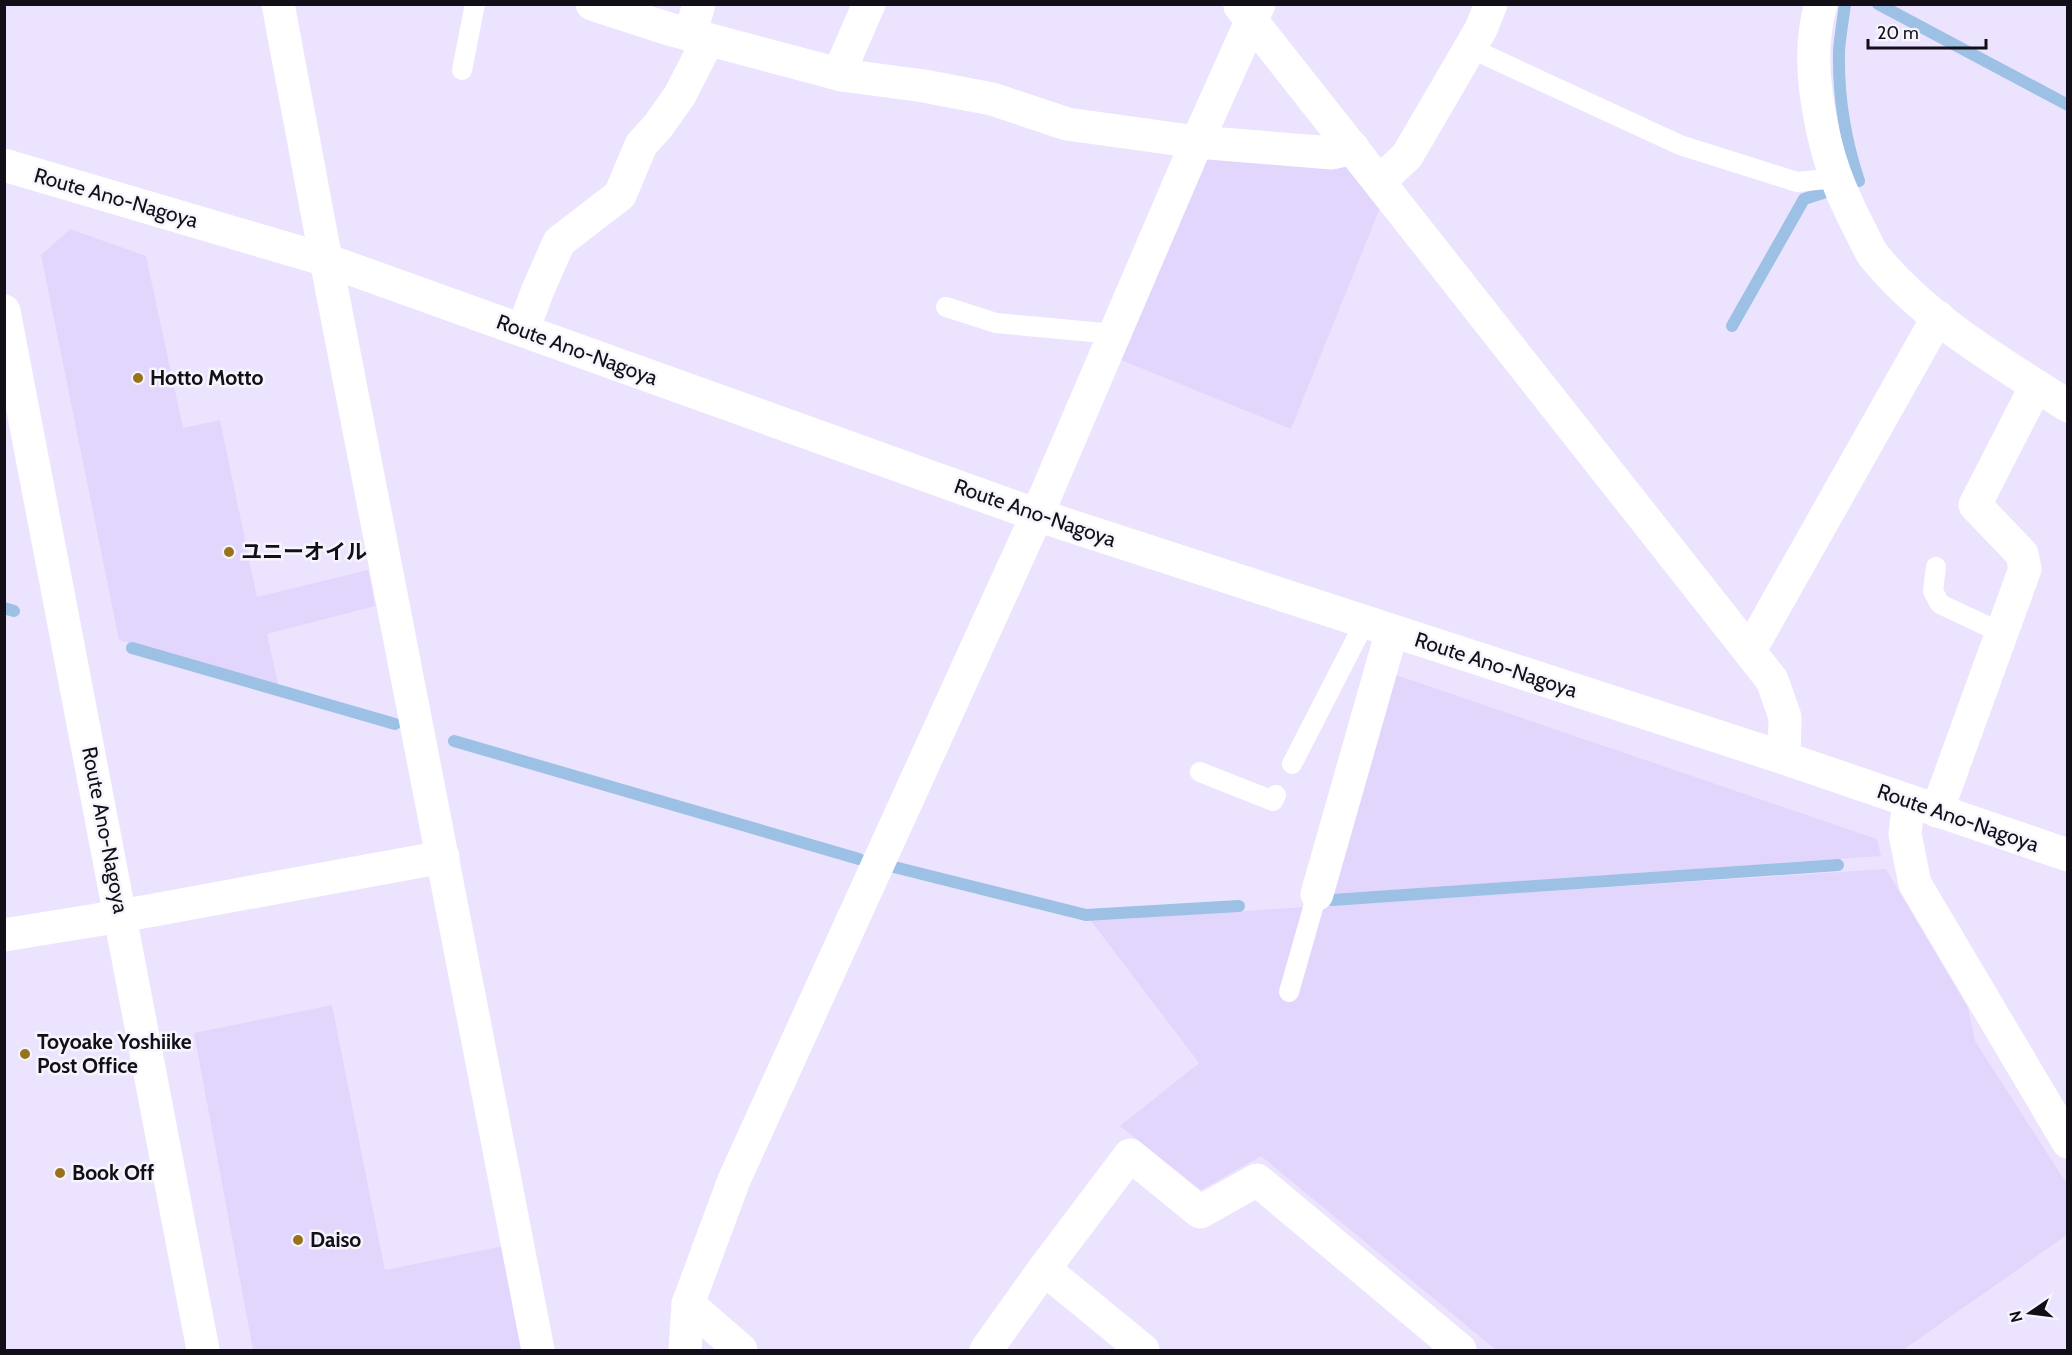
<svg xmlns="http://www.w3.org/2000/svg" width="2072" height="1355" font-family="Cabin,'Noto Sans JP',sans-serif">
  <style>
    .built { fill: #e2d6fd }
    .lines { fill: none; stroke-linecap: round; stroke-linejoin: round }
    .stream { stroke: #9dc0e5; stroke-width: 12 }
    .lane { stroke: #fff; stroke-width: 20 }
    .street { stroke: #fff; stroke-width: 33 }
    .secondary { stroke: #fff; stroke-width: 33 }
    .poi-dot { fill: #98721d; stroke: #f7f5fc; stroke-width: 2 }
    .labels { text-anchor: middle; stroke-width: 5; stroke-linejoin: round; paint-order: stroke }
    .street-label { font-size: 21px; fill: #120f19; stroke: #f7f5fc }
    .poi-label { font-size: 21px; font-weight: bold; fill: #120f19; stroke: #f7f5fc; text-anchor: start }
  </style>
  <rect width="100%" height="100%" fill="#ece4fe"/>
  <g class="built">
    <polygon points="1206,151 1346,160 1382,203 1291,429 1116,358"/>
    <polygon points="70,229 146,256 183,428 220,420 257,597 368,570 375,606 267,634 278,684 119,640 41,255"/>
    <polygon points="1396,675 1877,839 1881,856 1331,894"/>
    <polygon points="1886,869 1968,1008 1975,1041 2067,1184 2067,1235 1903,1350 1496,1350 1261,1156 1201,1190 1120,1126 1199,1063 1091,921"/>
    <polygon points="332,1005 385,1270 503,1246 524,1350 253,1350 194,1033"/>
  </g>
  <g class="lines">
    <g class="stream">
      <path d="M1845 4C1843 20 1840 36 1839 51 1838 95 1845 139 1859 181"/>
      <polyline points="1878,4 2068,105"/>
      <polyline points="1732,326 1804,199 1823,193"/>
      <polyline points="4,608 14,611"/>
      <polyline points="132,648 395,724"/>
      <polyline points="454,741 859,859"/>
      <polyline points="894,867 1086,915 1239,906"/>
      <polyline points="1332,900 1838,865"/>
    </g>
    <g class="lane">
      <polyline points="1470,48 1680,145 1797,182 1836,178"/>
      <polyline points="462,70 475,4"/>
      <polyline points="946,307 996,323 1114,334"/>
      <polyline points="1936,567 1933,591 1940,604 2002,633"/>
      <polyline points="1292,764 1365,622"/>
      <polyline points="1200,772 1273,801 1276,795"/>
      <polyline points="1289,992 1317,894"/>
    </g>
    <g class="street">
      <polyline points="278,4 326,260 538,1350"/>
      <polyline points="592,4 669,29 842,75 924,86 992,99 1067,124 1197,142 1332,153 1353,148"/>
      <path d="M1821 4C1810 42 1813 80 1820 117 1827 158 1840 191 1859 228 1864 237 1868 248 1874 256 1926 320 2000 362 2068 406"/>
      <polyline points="1240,6 1772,680 1785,717 1784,758"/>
      <polyline points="690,35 699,4"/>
      <polyline points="842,75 842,66 869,4"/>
      <polyline points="1380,181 1407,156 1481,29 1491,4"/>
      <polyline points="523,330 537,292 559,242 620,195 641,145 658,126 680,95 708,40"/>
      <polyline points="1749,648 1757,638 1938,317"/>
      <polyline points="1909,801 1905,834 1915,884 2068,1142"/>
      <polyline points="1937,811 2025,569 2022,554 1975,505 2036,386"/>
      <polyline points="1317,894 1392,631"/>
      <polyline points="4,935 121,916 443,857"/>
      <polyline points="1044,1269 1143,1350"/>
      <polyline points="688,1304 741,1350"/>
      <polyline points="685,1350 688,1304 734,1180 1037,515 1193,151 1259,4"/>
      <polyline points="986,1350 1044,1269 1130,1155 1200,1212 1257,1180 1460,1350"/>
    </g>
    <g class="secondary">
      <polyline points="4,165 326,260 1037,515 1784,758 2068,855"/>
      <polyline points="4,311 203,1350"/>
    </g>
  </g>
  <g class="poi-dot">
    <circle cx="138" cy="378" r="6"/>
    <circle cx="229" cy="552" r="6"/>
    <circle cx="25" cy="1054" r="6"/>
    <circle cx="60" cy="1173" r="6"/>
    <circle cx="298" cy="1240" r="6"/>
  </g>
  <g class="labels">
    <g class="street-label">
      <text transform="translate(116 198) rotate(16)" y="7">Route Ano-Nagoya</text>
      <text transform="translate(577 350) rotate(20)" y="7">Route Ano-Nagoya</text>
      <text transform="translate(1035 513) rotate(19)" y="7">Route Ano-Nagoya</text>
      <text transform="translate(1496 665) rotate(18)" y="7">Route Ano-Nagoya</text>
      <text transform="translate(1958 818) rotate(19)" y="7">Route Ano-Nagoya</text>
      <text transform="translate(105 830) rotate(79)" y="7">Route Ano-Nagoya</text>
    </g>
    <g class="poi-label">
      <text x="150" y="385">Hotto Motto</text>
      <text x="241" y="559">ユニーオイル</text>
      <text x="37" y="1049">Toyoake Yoshiike<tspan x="37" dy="24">Post Office</tspan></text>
      <text x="72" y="1180">Book Off</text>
      <text x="310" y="1247">Daiso</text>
    </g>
  </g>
  <rect width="2072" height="1355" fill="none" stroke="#120f19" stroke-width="12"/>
  <g transform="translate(2030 1313) rotate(256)" stroke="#f7f5fc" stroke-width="4.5" paint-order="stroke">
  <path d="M0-4.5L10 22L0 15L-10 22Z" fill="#120f19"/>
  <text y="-9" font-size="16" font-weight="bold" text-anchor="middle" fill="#120f19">N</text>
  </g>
  <path d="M1868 39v9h118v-9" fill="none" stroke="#120f19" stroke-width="3"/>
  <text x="1877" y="39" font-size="18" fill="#120f19" stroke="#f7f5fc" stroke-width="4.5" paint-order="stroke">20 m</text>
</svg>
